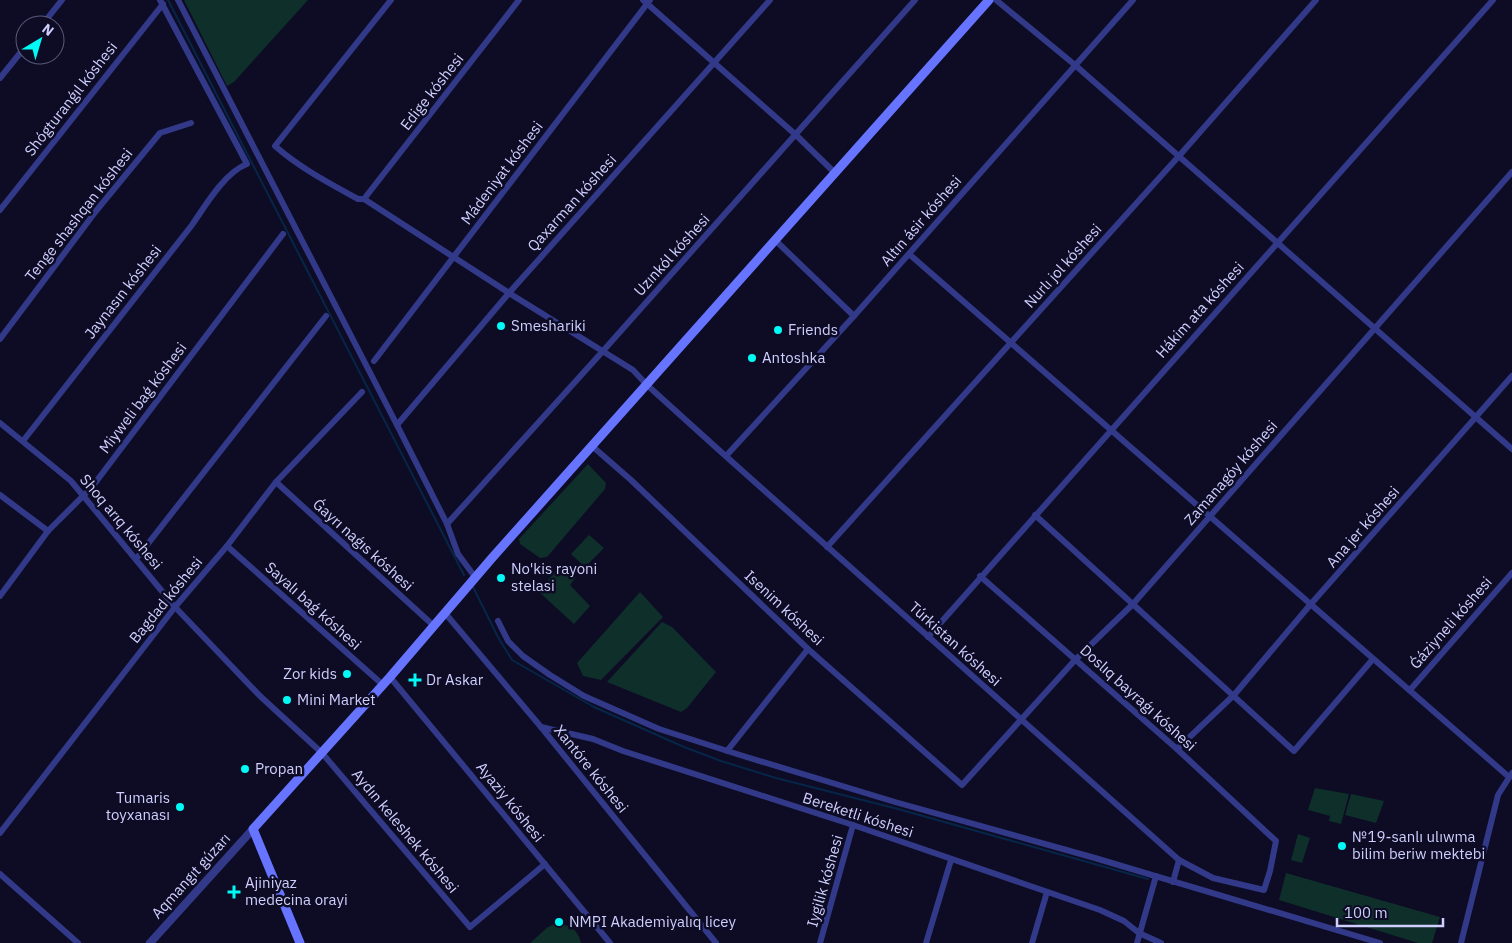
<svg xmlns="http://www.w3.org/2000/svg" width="1512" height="943" font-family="'IBM Plex Sans',sans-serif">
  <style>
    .green { fill: #0e2f2a }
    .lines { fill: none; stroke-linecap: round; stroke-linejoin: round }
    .stream { stroke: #062649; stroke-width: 2 }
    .minor { stroke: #323988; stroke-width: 6 }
    .tertiary { stroke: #323988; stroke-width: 8 }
    .secondary { stroke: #6674ff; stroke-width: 9 }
    .poi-dot { fill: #00faf5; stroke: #0d0c24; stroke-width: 2 }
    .labels { text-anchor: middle; stroke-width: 5; stroke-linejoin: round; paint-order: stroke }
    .street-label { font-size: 15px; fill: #cfcfff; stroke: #0d0c24 }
    .poi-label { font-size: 15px; fill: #cfcfff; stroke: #0d0c24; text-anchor: start }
  </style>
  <rect width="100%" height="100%" fill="#0d0c24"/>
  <g class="green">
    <polygon points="184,0 308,0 234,82 227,86"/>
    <polygon points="588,464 606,483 605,489 547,557 540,558 520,544 519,539"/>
    <polygon points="589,535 604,548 585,567 571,554"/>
    <polygon points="562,565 576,577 570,585 590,606 574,624 538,591"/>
    <polygon points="640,592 663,617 601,680 583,676 577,663"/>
    <polygon points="662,622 672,627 716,672 687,708 681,712 607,682"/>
    <polygon points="1315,788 1349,794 1341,824 1329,821 1330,816 1308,810"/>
    <polygon points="1351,794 1384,801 1376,823 1345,815"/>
    <polygon points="1298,834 1310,838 1302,863 1291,860"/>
    <polygon points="1286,873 1440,917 1432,943 1418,943 1279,900"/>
    <path d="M555 924C569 924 578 929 581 943H530L548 927Z"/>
  </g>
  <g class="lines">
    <g class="stream">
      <polyline points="168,0 464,575"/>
      <polyline points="473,587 498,637 512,660 594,707 684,747 721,761 776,778 898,809 1148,879"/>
    </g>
    <g class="minor">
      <polyline points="178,0 397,425 447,524 458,554 475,577"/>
      <path d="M391 0 275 146C300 168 329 183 358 199H364L509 293 633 370 647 385 720 451 1179 860 1213 878 1264 890 1270 871 1276 841 1177 749 980 576"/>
      <polyline points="643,0 796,135 835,173"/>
      <polyline points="996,0 1075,65 1512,449"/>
      <polyline points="42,25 62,0"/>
      <polyline points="0,78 25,47"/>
      <polyline points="364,199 519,0"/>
      <polyline points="0,210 163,4"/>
      <polyline points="775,240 854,316"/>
      <polyline points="909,254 1509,777"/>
      <polyline points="0,339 96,211 160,133 191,123"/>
      <polyline points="374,361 650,0"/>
      <polyline points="0,423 71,481 175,607 260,696 322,753 470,927 545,864"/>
      <polyline points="397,425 509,293 770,0"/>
      <path d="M23 441 192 225C205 206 225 172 247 164L160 0"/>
      <polyline points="592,446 631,480 808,649 962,785 1075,660 1133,604 1512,172"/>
      <polyline points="726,456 854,316 1133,0"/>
      <polyline points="276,482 434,626"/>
      <polyline points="0,495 48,531"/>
      <polyline points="1035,515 1294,751 1373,659"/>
      <polyline points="447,524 603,351 915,0"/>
      <polyline points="227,546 383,685"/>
      <polyline points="827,547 1179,156 1316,0"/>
      <polyline points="136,559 326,316"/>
      <polyline points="0,596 48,531 92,487 283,234"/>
      <polyline points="445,613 541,727 716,943"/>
      <polyline points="498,621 508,641 523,656 550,675 584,696 659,729 740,755 895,802 1095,858 1380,943"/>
      <polyline points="928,637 1493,0"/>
      <polyline points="390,677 610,943"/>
      <polyline points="1410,690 1512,573"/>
      <polyline points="541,727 593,739 623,751 853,825 1100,910 1124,921 1139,933 1161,943"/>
      <polyline points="1177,749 1234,695 1310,605 1512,376"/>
      <polyline points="727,751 808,649"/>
      <polyline points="0,833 175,607 227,546 276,482 362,392"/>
      <polyline points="0,874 78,943"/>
      <polyline points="1173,882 1179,860"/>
      <polyline points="820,943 853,825"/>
      <polyline points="926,943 951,860"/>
      <polyline points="1032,943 1047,892"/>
      <polyline points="1137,943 1156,876"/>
      <polyline points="1461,943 1498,795 1512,773"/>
    </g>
    <polyline class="tertiary" points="150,943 253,829"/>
    <polyline class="secondary" points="300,943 253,829 390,677 492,558 989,0"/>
  </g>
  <g class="poi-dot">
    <circle cx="501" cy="326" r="5"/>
    <circle cx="778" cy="330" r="5"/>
    <circle cx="752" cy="358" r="5"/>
    <circle cx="501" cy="578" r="5"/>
    <circle cx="347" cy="674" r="5"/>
    <path d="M412.5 672.5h5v5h5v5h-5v5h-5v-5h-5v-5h5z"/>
    <circle cx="287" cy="700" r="5"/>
    <circle cx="245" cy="769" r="5"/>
    <circle cx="180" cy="807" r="5"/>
    <circle cx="1342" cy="846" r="5"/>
    <path d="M231.5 884.5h5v5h5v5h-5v5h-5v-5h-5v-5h5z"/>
    <circle cx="559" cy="922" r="5"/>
  </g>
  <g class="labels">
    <g class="street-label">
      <text transform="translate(432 92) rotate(-52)" y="5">Edige kóshesi</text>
      <text transform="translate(71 99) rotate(-52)" y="5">Shógturanǵıl kóshesi</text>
      <text transform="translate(502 173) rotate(-53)" y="5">Mádeniyat kóshesi</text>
      <text transform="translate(572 203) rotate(-48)" y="5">Qaxarman kóshesi</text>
      <text transform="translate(79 215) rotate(-52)" y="5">Tenge shashqan kóshesi</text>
      <text transform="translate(921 221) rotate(-49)" y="5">Altın ásir kóshesi</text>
      <text transform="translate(672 255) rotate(-48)" y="5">Uzınkól kóshesi</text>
      <text transform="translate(1063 266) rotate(-48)" y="5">Nurlı jol kóshesi</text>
      <text transform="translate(123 292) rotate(-52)" y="5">Jaynasın kóshesi</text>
      <text transform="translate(1200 310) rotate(-48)" y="5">Hákim ata kóshesi</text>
      <text transform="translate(143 398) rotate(-53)" y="5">Miyweli baǵ kóshesi</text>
      <text transform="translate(1231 473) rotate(-49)" y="5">Zamanagóy kóshesi</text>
      <text transform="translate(121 522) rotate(50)" y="5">Shoq arıq kóshesi</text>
      <text transform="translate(1363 527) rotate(-49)" y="5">Ana jer kóshesi</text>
      <text transform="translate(363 545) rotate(42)" y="5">Ǵayrı naǵıs kóshesi</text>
      <text transform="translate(166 600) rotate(-51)" y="5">Bagdad kóshesi</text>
      <text transform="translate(313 606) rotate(42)" y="5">Sayalı baǵ kóshesi</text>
      <text transform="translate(784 608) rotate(43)" y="5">Isenim kóshesi</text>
      <text transform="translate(1451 623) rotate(-49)" y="5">Ǵáziyneli kóshesi</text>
      <text transform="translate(955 644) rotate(42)" y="5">Túrkistan kóshesi</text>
      <text transform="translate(1138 698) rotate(42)" y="5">Doslıq bayraǵı kóshesi</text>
      <text transform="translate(591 769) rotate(51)" y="5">Xantóre kóshesi</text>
      <text transform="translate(510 802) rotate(51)" y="5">Ayaziy kóshesi</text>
      <text transform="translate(858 815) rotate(18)" y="5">Bereketli kóshesi</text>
      <text transform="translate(405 831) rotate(50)" y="5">Aydın keleshek kóshesi</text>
      <text transform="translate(191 876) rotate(-48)" y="5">Aqmangıt gúzarı</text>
      <text transform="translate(825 881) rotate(-74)" y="5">Iygilik kóshesi</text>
    </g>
    <g class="poi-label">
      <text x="511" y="331">Smeshariki</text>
      <text x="788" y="335">Friends</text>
      <text x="762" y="363">Antoshka</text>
      <text x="511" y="574">No'kis rayoni<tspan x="511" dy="17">stelasi</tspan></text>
      <text x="337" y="679" text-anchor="end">Zor kids</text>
      <text x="426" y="685">Dr Askar</text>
      <text x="297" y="705">Mini Market</text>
      <text x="255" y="774">Propan</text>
      <text x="170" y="803" text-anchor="end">Tumaris<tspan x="170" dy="17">toyxanası</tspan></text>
      <text x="1352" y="842">№19-sanlı ulıwma<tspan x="1352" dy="17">bilim beriw mektebi</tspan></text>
      <text x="245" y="888">Ajiniyaz<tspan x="245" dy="17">medecina orayi</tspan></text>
      <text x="569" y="927">NMPI Akademiyalıq licey</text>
    </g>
  </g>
  <g transform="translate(40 40) rotate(38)"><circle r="24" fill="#0d0c24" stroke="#5b5a7c"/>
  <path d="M0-4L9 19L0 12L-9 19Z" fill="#00faf5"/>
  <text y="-8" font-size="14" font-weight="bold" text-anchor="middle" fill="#cfcfff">N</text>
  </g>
  <path d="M1337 918v8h106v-8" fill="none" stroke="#cfcfff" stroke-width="2.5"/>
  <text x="1344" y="918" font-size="15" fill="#cfcfff" stroke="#0d0c24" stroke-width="4" paint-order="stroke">100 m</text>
</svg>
